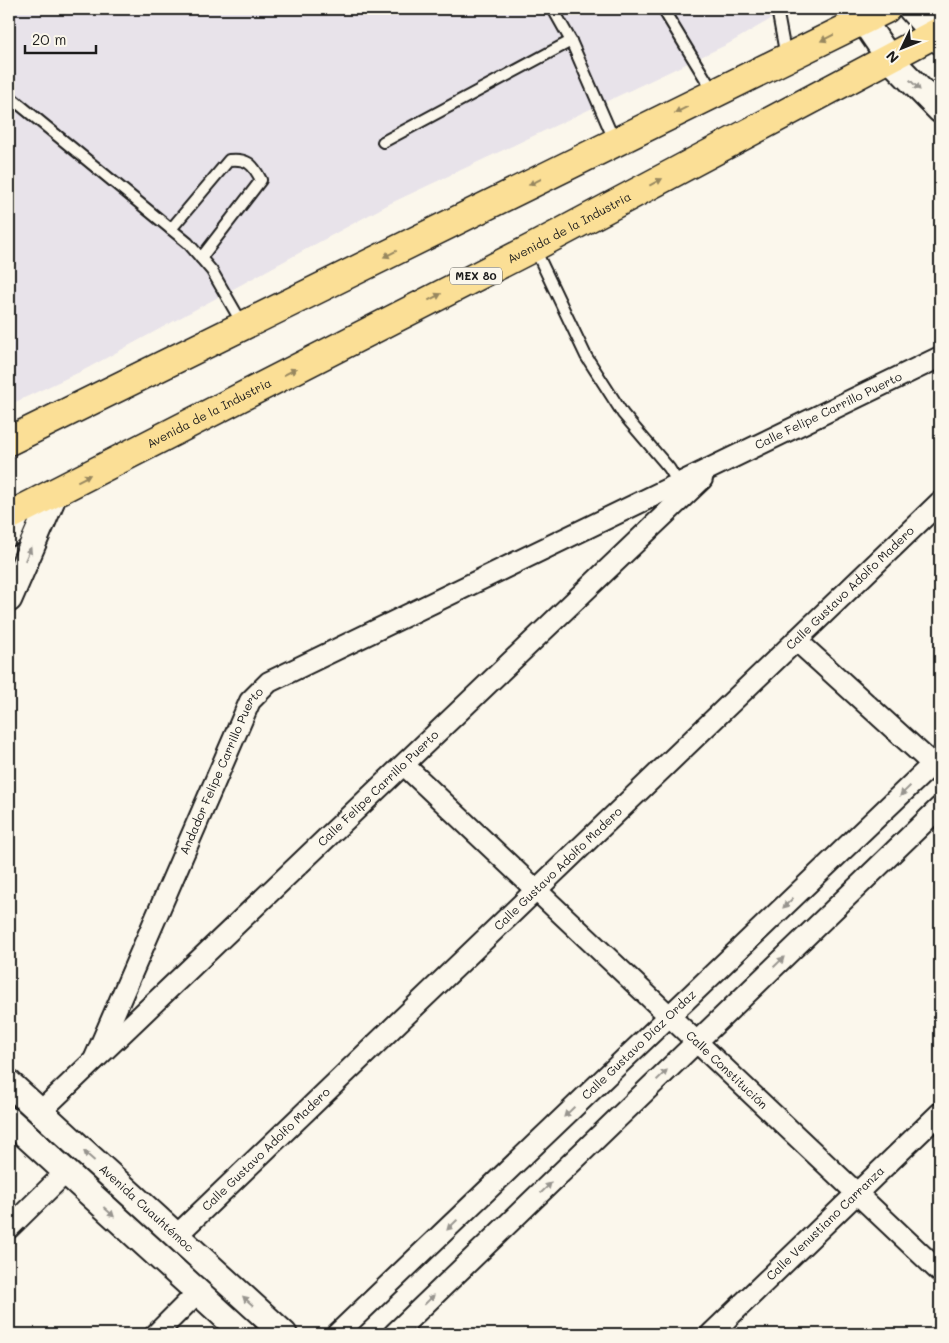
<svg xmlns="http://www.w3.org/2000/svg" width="949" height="1343" font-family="Mali,sans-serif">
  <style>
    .built { fill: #e8e3ea }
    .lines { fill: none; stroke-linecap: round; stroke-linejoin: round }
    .service-casing { stroke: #1c1c1c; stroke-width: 14 }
    .minor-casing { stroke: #1c1c1c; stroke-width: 24 }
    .tertiary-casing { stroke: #1c1c1c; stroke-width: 29 }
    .primary-casing { stroke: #1c1c1c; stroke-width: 31 }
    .service { stroke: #fbf7ec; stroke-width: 10 }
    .minor { stroke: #fbf7ec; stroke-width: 20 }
    .tertiary { stroke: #fbf7ec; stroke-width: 25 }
    .primary { stroke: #fbdf96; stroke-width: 28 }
    .oneway { fill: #97875f }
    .oneway2 { fill: #97948e }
    .labels { text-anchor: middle; stroke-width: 5; stroke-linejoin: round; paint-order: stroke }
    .shield { fill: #fbf7ec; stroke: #5f5e5a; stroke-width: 1 }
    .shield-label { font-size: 11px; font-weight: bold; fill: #1c1c1c }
    .street-label { font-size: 12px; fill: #1c1c1c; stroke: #fbf7ec }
  </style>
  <rect width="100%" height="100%" fill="#fbf7ec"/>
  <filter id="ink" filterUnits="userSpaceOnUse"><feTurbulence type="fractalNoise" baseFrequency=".02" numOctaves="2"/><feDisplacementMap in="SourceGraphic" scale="10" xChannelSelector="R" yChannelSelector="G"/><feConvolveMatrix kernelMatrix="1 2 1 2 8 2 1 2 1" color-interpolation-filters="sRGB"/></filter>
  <g filter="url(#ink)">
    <polygon class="built" points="9,9 788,9 728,44 391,203 84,370 9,405"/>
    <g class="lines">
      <g class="service-casing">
        <g id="service">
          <polyline points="553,9 571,41 615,142"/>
          <polyline points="777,9 786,57"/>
          <polyline points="666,14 714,93"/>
          <polyline points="9,96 188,243 212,271 243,325"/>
          <polyline points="383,142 571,41"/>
          <path d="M171 229 229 160C247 158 253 164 261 180L201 258"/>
          <polyline points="534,247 586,356 623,414 669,468 679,484"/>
        </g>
      </g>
      <g class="minor-casing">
        <g id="minor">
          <polyline points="796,640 940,771"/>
          <path id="s1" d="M404 765 940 1272"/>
          <path id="s2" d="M94 1060 250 701 269 682 940 357"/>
          <path id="s3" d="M40 1112 702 479"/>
          <polyline points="9,1228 66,1172"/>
          <path id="s4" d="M176 1236 940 502"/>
          <polyline points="156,1334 198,1292"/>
          <path id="s5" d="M337 1334 940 757"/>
          <polyline points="394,1334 940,807"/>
          <path id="s6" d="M711 1334 940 1113"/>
        </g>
      </g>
      <g class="tertiary-casing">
        <g id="tertiary">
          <polyline points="911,9 940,41"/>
          <polyline points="863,20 889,58 940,110"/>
          <polyline points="9,533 19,510"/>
          <polyline points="9,599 55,493"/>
          <path id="s7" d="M9 1083 284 1334"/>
          <polyline points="9,1120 244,1334"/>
        </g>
      </g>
      <g class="primary-casing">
        <g id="primary">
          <polyline points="9,441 886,9"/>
          <path id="s8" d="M9 516 534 247 940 31"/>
        </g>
      </g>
      <use href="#service" class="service"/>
      <use href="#minor" class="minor"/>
      <use href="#tertiary" class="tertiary"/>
      <use href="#primary" class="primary"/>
    </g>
    <defs><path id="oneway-solid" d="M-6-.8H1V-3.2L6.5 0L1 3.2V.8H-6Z" transform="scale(1.25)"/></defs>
    <g class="oneway">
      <use href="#oneway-solid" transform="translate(827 38) rotate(154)"/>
      <use href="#oneway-solid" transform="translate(681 110) rotate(154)"/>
      <use href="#oneway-solid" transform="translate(535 182) rotate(154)"/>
      <use href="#oneway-solid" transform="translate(656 182) rotate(-28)"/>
      <use href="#oneway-solid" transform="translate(390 254) rotate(154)"/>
      <use href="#oneway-solid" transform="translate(435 297) rotate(-27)"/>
      <use href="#oneway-solid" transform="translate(290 372) rotate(-27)"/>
      <use href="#oneway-solid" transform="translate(84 478) rotate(-27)"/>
    </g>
    <g class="oneway2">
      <use href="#oneway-solid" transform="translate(915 85) rotate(45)"/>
      <use href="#oneway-solid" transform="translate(28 554) rotate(-66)"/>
      <use href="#oneway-solid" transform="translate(905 791) rotate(136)"/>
      <use href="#oneway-solid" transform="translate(788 903) rotate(136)"/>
      <use href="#oneway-solid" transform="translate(779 962) rotate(-44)"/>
      <use href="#oneway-solid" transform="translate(662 1075) rotate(-44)"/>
      <use href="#oneway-solid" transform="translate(569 1112) rotate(136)"/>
      <use href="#oneway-solid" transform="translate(89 1156) rotate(-138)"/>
      <use href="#oneway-solid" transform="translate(546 1188) rotate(-44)"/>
      <use href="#oneway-solid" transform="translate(109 1212) rotate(42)"/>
      <use href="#oneway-solid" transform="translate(452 1225) rotate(136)"/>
      <use href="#oneway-solid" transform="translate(429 1300) rotate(-44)"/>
      <use href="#oneway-solid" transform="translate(248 1301) rotate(-138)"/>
    </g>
  </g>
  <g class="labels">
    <rect class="shield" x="450" y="267.5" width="52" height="17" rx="4"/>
    <g class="shield-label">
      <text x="476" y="280">MEX 80</text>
    </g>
    <g class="street-label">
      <text dy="4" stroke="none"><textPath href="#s8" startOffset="630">Avenida de la Industria</textPath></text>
      <text dy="4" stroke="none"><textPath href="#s2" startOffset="1040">Calle Felipe Carrillo Puerto</textPath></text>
      <text dy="4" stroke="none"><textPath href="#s8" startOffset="225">Avenida de la Industria</textPath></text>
      <text dy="4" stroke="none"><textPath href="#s4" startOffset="935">Calle Gustavo Adolfo Madero</textPath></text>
      <text dy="4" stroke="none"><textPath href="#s2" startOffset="316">Andador Felipe Carrillo Puerto</textPath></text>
      <text dy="4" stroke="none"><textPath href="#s3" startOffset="468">Calle Felipe Carrillo Puerto</textPath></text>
      <text dy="4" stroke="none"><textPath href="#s4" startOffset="530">Calle Gustavo Adolfo Madero</textPath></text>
      <text dy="4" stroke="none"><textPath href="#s5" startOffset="418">Calle Gustavo Díaz Ordaz</textPath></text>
      <text dy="4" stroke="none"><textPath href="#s1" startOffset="444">Calle Constitución</textPath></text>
      <text dy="4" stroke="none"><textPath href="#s4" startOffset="125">Calle Gustavo Adolfo Madero</textPath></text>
      <text dy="4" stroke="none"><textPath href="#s7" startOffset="186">Avenida Cuauhtémoc</textPath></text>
      <text dy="4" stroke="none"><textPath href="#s6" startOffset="159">Calle Venustiano Carranza</textPath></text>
    </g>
  </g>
  <rect width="949" height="1343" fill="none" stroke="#fbf7ec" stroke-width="30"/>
  <rect x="15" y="15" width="919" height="1313" fill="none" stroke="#1c1c1c" stroke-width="2" filter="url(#ink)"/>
  <g transform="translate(902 48) rotate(227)" stroke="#fbf7ec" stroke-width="4" paint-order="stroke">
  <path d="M0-4L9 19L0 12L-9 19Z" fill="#1c1c1c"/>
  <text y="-8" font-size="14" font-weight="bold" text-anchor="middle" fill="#1c1c1c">N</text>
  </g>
  <path d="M25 45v8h71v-8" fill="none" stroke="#1c1c1c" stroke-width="2.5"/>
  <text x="32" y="45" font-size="15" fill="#1c1c1c" stroke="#fbf7ec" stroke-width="4" paint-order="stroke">20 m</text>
</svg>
